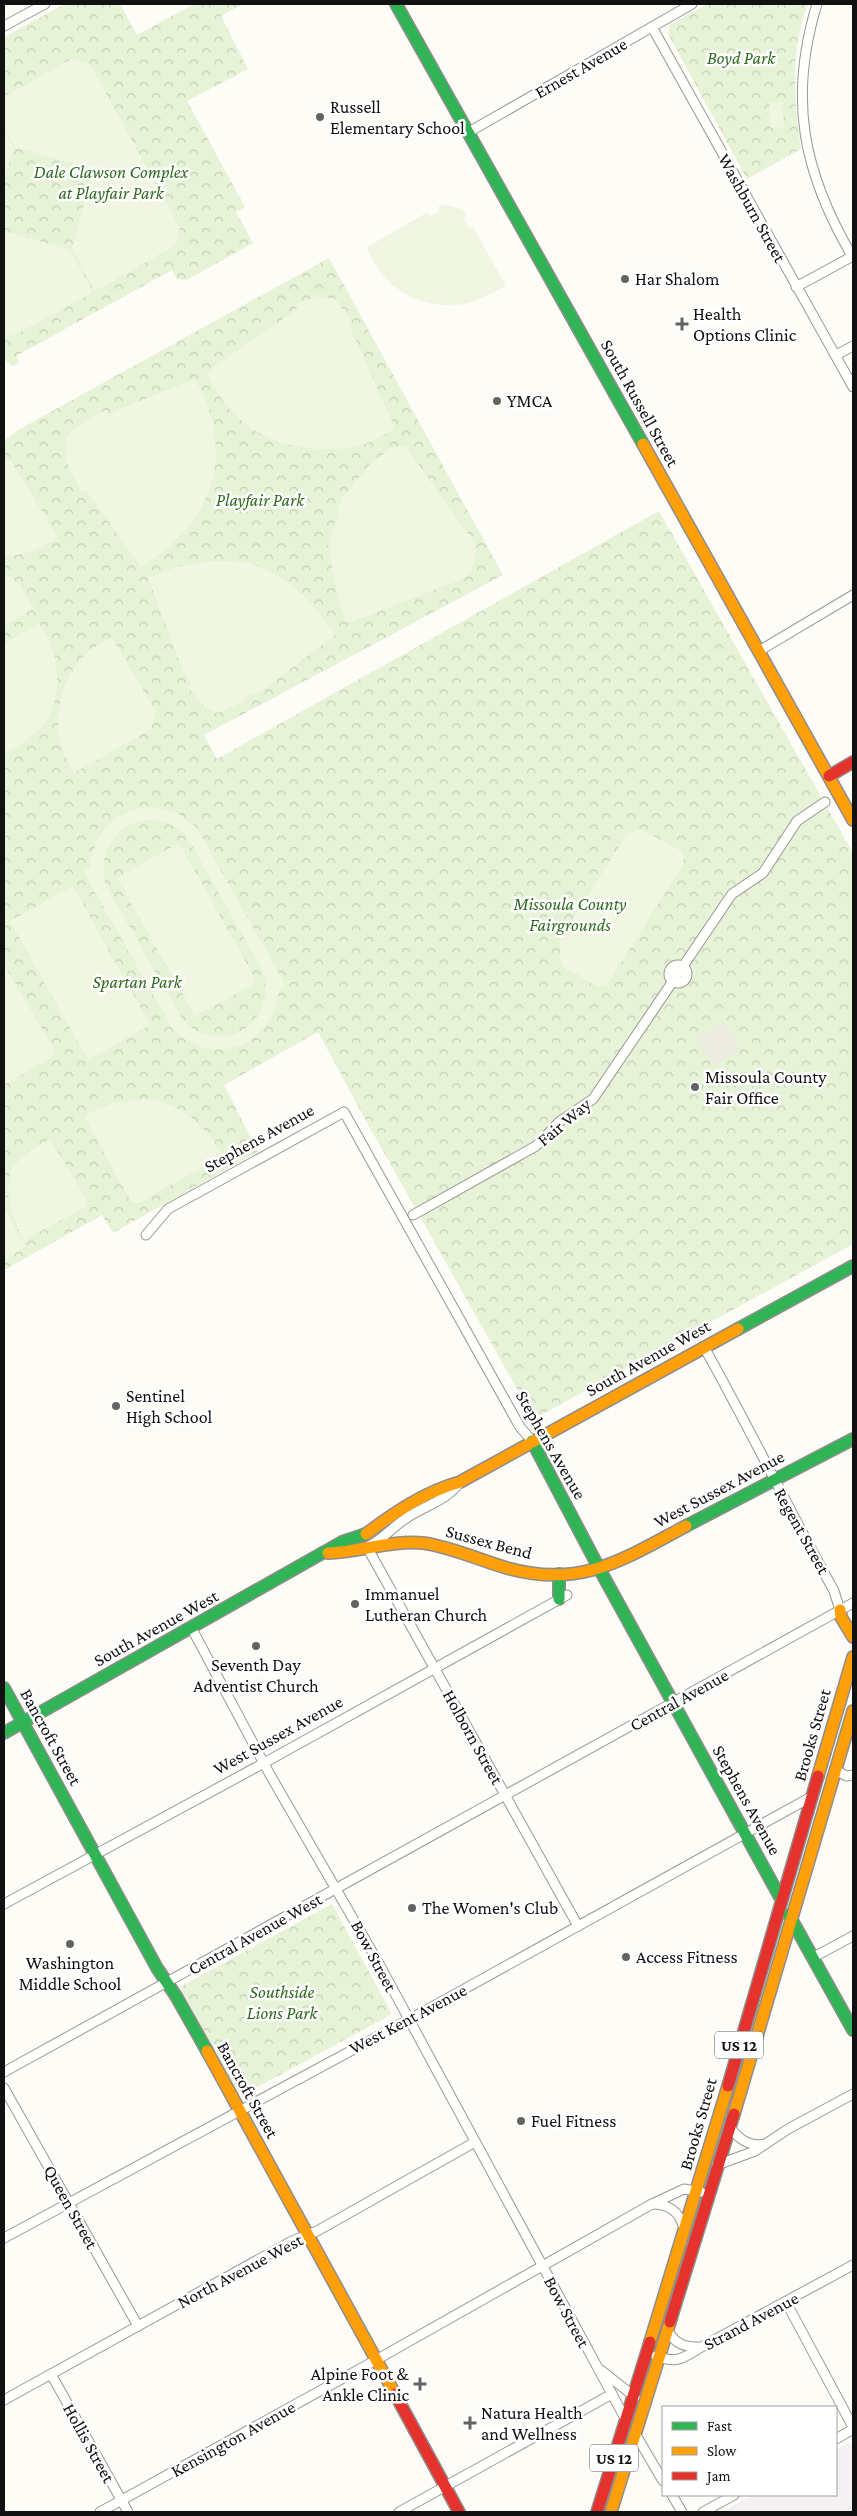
<svg xmlns="http://www.w3.org/2000/svg" width="857" height="2516" font-family="'Crimson Pro',serif">
  <style>
    .industrial { fill: #f5f0f3 }
    .park { fill: url(#park-crowns) }
    .pitch { fill: #f0f6e1; fill-rule: evenodd }
    .plaza { fill: #edebe2 }
    .lines { fill: none; stroke-linecap: round; stroke-linejoin: round }
    .street-casing { stroke: #979795; stroke-width: 11 }
    .fast-casing { stroke: #8e8d8b; stroke-width: 14 }
    .slow-casing { stroke: #8e8d8b; stroke-width: 14 }
    .jam-casing { stroke: #8e8d8b; stroke-width: 14 }
    .street { stroke: #fffffe; stroke-width: 9 }
    .fast { stroke: #30b455; stroke-width: 11 }
    .slow { stroke: #ff9f0a; stroke-width: 11 }
    .jam { stroke: #e5322d; stroke-width: 11 }
    .poi-dot { fill: #646362; stroke: #fff; stroke-width: 2 }
    .labels { text-anchor: middle; stroke-width: 5; stroke-linejoin: round; paint-order: stroke }
    .shield { fill: #fff; stroke: #585858; stroke-width: 1 }
    .shield-label { font-size: 16px; font-weight: bold; fill: #111 }
    .park-label { font-size: 18px; font-style: italic; fill: #2f6b1f; stroke: #fff }
    .street-label { font-size: 18px; fill: #111; stroke: #fff }
    .poi-label { font-size: 18px; fill: #111; stroke: #fff; text-anchor: start }
  </style>
  <defs>
    <pattern id="park-crowns" width="20" height="18" patternUnits="userSpaceOnUse" patternTransform="scale(1.25)"><rect width="20" height="18" fill="#e7f3d7"/><path d="M2 6a3 3 0 1 1 6 0M12 15a3 3 0 1 1 6 0" fill="none" stroke="#c5cfb8"/></pattern>
  </defs>
  <rect width="100%" height="100%" fill="#fdfcf7"/>
  <polygon class="industrial" points="848,2443 853,2446 853,2512 721,2512 753,2495 836,2495 836,2450"/>
  <g class="park">
    <polygon points="65,4 120,4 137,35 194,4 243,4 221,16 248,69 187,101 245,207 236,212 253,243 187,280 177,279 172,270 16,356 19,362 13,366 4,359 4,37"/>
    <path d="M708 4H808C790 51 794 100 801 149L747 179 668 34 670 25Z"/>
    <polygon points="329,258 503,575 204,735 217,759 659,511 853,853 853,1244 534,1419 365,1119 318,1032 224,1085 258,1152 113,1233 102,1215 4,1270 4,441 18,430"/>
    <polygon points="332,1904 392,2014 245,2094 237,2094 180,1987"/>
  </g>
  <g class="pitch">
    <polygon points="71,59 90,64 180,228 175,246 95,291 72,249 94,169 15,147 4,127 4,97"/>
    <polygon points="782,102 784,127 771,128 769,103"/>
    <polygon points="4,130 14,148 4,180"/>
    <path d="M444 205 462 209 467 216 464 218 470 229 473 227 506 286C493 292 477 302 464 304 421 311 381 288 367 247L428 212 430 216 439 211 438 207Z"/>
    <polygon points="4,231 70,250 93,292 13,336 4,334"/>
    <path d="M318 296 335 299 351 320 348 323 395 428C386 433 377 439 368 443 351 449 333 450 315 449 263 444 228 421 207 372L297 309 295 305Z"/>
    <path d="M195 379C238 454 212 524 141 567L86 490 82 492C55 443 56 436 106 410L108 414Z"/>
    <path d="M405 446 474 542C477 558 476 565 465 578L352 622 346 621 340 606 328 546 342 498 371 463 393 447Z"/>
    <path d="M4 459 12 462 58 538C40 548 25 556 4 556Z"/>
    <path d="M212 561C222 561 233 561 243 562 282 570 315 603 335 635L261 691 245 696V701L218 713 205 707 187 686 191 683 184 673 148 578 176 567Z"/>
    <polygon points="4,572 19,584 34,608 4,627"/>
    <path d="M39 623C60 653 66 698 41 727 30 739 17 747 4 754V644Z"/>
    <path d="M112 638 156 712 151 729 74 773C67 761 60 747 59 733 54 694 74 652 112 638Z"/>
    <path d="M155 807 179 814 197 828 286 986 279 989C274 1046 214 1070 173 1029L83 871 90 867C95 831 117 807 155 807ZM145 820C161 819 174 824 186 835L263 971C279 1024 219 1060 182 1019L106 886C97 855 113 826 145 820Z"/>
    <polygon points="640,829 683,852 684,863 607,985 598,987 564,967 560,955 560,939 627,834"/>
    <polygon points="179,843 257,982 195,1016 117,878"/>
    <polygon points="73,886 150,1025 88,1060 10,921"/>
    <polygon points="4,965 57,1054 4,1085"/>
    <path d="M147 1099C183 1105 205 1125 223 1156L138 1203 131 1202 84 1116 112 1103Z"/>
    <path d="M50 1139 87 1200 84 1208 24 1240C12 1220 0 1185 15 1164 24 1153 38 1146 50 1139Z"/>
    <polygon points="4,1207 26,1247 4,1260"/>
  </g>
  <polygon class="plaza" points="725,1023 740,1050 714,1065 698,1038"/>
  <g class="lines">
    <g class="street-casing">
      <g id="street">
        <path d="M817 4C788 99 803 172 852 256"/>
        <polyline points="4,26 45,4"/>
        <polyline points="652,27 853,387"/>
        <polyline points="469,132 692,4"/>
        <polyline points="796,287 853,256"/>
        <polyline points="836,355 853,346"/>
        <polyline points="759,651 853,595"/>
        <circle cx="678" cy="974" r="9"/>
        <polyline points="413,1215 536,1146 559,1122 593,1099 732,894 763,873 797,821 825,802"/>
        <polyline points="146,1235 168,1209 344,1112 520,1427 532,1441"/>
        <path d="M704 1347C749 1427 789 1510 834 1591L840 1610"/>
        <path d="M460 1482C447 1501 423 1506 405 1519 391 1528 383 1540 367 1547L578 1926"/>
        <polyline points="191,1627 269,1773 378,1962 626,2420"/>
        <polyline points="836,1770 846,1776 853,1775"/>
        <polyline points="4,1904 264,1763 567,1595"/>
        <polyline points="812,1958 853,1936"/>
        <polyline points="4,2072 853,1603"/>
        <polyline points="4,2088 138,2326"/>
        <path d="M730 2127C738 2139 750 2147 765 2144"/>
        <polyline points="717,2165 755,2151 788,2129 853,2094"/>
        <path d="M652 2204C669 2204 679 2211 684 2228"/>
        <polyline points="4,2238 421,2013 811,1797"/>
        <polyline points="786,2302 853,2427"/>
        <path d="M668 2331C676 2345 685 2347 700 2347"/>
        <path d="M656 2356C680 2365 685 2356 705 2345L853 2265"/>
        <polyline points="602,2371 635,2397"/>
        <polyline points="51,2374 128,2512"/>
        <polyline points="4,2400 292,2241 317,2231 475,2142"/>
        <polyline points="636,2435 663,2481"/>
        <polyline points="836,2439 853,2429"/>
        <polyline points="672,2495 682,2512"/>
        <polyline points="100,2512 376,2360 652,2204 684,2189 701,2192"/>
        <polyline points="399,2512 612,2394"/>
        <polyline points="703,2512 734,2495"/>
      </g>
    </g>
    <g class="fast-casing">
      <g id="fast">
        <polyline points="396,4 643,444"/>
        <polyline points="738,1329 853,1266"/>
        <polyline points="532,1441 600,1570 781,1899"/>
        <polyline points="686,1526 853,1439"/>
        <polyline points="559,1574 559,1599"/>
        <polyline points="4,1688 157,1968 176,1996 207,2051"/>
        <polyline points="4,1733 342,1542 366,1534"/>
        <polyline points="789,1915 853,2030"/>
      </g>
    </g>
    <g class="slow-casing">
      <g id="slow">
        <polyline points="643,444 853,820"/>
        <path d="M366 1534C395 1512 425 1492 460 1482L738 1329"/>
        <path d="M328 1553C360 1552 391 1540 423 1543 452 1547 479 1560 507 1568 581 1589 624 1559 686 1526"/>
        <polyline points="840,1610 841,1617 853,1637"/>
        <polyline points="818,1776 853,1657"/>
        <polyline points="207,2051 395,2394"/>
        <polyline points="734,2114 853,1711"/>
        <polyline points="650,2342 728,2086"/>
        <polyline points="611,2512 670,2322"/>
      </g>
    </g>
    <g class="jam-casing">
      <g id="jam">
        <polyline points="829,776 853,762"/>
        <polyline points="728,2086 818,1776"/>
        <polyline points="670,2322 734,2114"/>
        <polyline points="395,2394 459,2512"/>
        <polyline points="597,2512 650,2342"/>
      </g>
    </g>
    <use href="#street" class="street"/>
    <use href="#fast" class="fast"/>
    <use href="#slow" class="slow"/>
    <use href="#jam" class="jam"/>
  </g>
  <g class="poi-dot">
    <circle cx="320" cy="117" r="5"/>
    <circle cx="625" cy="279" r="5"/>
    <path d="M679.5 316.5h5v5h5v5h-5v5h-5v-5h-5v-5h5z"/>
    <circle cx="497" cy="401" r="5"/>
    <circle cx="695" cy="1087" r="5"/>
    <circle cx="116" cy="1406" r="5"/>
    <circle cx="355" cy="1604" r="5"/>
    <circle cx="256" cy="1646" r="5"/>
    <circle cx="412" cy="1908" r="5"/>
    <circle cx="70" cy="1944" r="5"/>
    <circle cx="626" cy="1957" r="5"/>
    <circle cx="521" cy="2121" r="5"/>
    <path d="M417.5 2376.5h5v5h5v5h-5v5h-5v-5h-5v-5h5z"/>
    <path d="M467.5 2415.5h5v5h5v5h-5v5h-5v-5h-5v-5h5z"/>
  </g>
  <g class="labels">
    <g class="shield">
      <rect x="715" y="2031.5" width="48" height="27" rx="4"/>
      <rect x="590" y="2444.5" width="48" height="27" rx="4"/>
    </g>
    <g class="shield-label">
      <text x="739" y="2051">US 12</text>
      <text x="614" y="2464">US 12</text>
    </g>
    <g class="park-label">
      <text x="741" y="64">Boyd Park</text>
      <text x="111" y="178">Dale Clawson Complex<tspan x="111" dy="21">at Playfair Park</tspan></text>
      <text x="260" y="506">Playfair Park</text>
      <text x="570" y="910">Missoula County<tspan x="570" dy="21">Fairgrounds</tspan></text>
      <text x="137" y="988">Spartan Park</text>
      <text x="282" y="1998">Southside<tspan x="282" dy="21">Lions Park</tspan></text>
    </g>
    <g class="street-label">
      <text transform="translate(581 68) rotate(-30)" y="6">Ernest Avenue</text>
      <text transform="translate(752 208) rotate(61)" y="6">Washburn Street</text>
      <text transform="translate(640 403) rotate(61)" y="6">South Russell Street</text>
      <text transform="translate(564 1122) rotate(-40)" y="6">Fair Way</text>
      <text transform="translate(259 1138) rotate(-29)" y="6">Stephens Avenue</text>
      <text transform="translate(648 1358) rotate(-29)" y="6">South Avenue West</text>
      <text transform="translate(551 1445) rotate(60)" y="6">Stephens Avenue</text>
      <text transform="translate(719 1489) rotate(-28)" y="6">West Sussex Avenue</text>
      <text transform="translate(802 1531) rotate(61)" y="6">Regent Street</text>
      <text transform="translate(489 1542) rotate(15)" y="6">Sussex Bend</text>
      <text transform="translate(156 1628) rotate(-29)" y="6">South Avenue West</text>
      <text transform="translate(679 1700) rotate(-29)" y="6">Central Avenue</text>
      <text transform="translate(278 1735) rotate(-29)" y="6">West Sussex Avenue</text>
      <text transform="translate(812 1735) rotate(-74)" y="6">Brooks Street</text>
      <text transform="translate(51 1737) rotate(61)" y="6">Bancroft Street</text>
      <text transform="translate(473 1737) rotate(61)" y="6">Holborn Street</text>
      <text transform="translate(747 1800) rotate(61)" y="6">Stephens Avenue</text>
      <text transform="translate(255 1934) rotate(-29)" y="6">Central Avenue West</text>
      <text transform="translate(374 1956) rotate(62)" y="6">Bow Street</text>
      <text transform="translate(408 2019) rotate(-28)" y="6">West Kent Avenue</text>
      <text transform="translate(248 2090) rotate(61)" y="6">Bancroft Street</text>
      <text transform="translate(698 2124) rotate(-74)" y="6">Brooks Street</text>
      <text transform="translate(71 2207) rotate(61)" y="6">Queen Street</text>
      <text transform="translate(240 2271) rotate(-28)" y="6">North Avenue West</text>
      <text transform="translate(567 2312) rotate(62)" y="6">Bow Street</text>
      <text transform="translate(751 2321) rotate(-28)" y="6">Strand Avenue</text>
      <text transform="translate(233 2439) rotate(-29)" y="6">Kensington Avenue</text>
      <text transform="translate(89 2443) rotate(61)" y="6">Hollis Street</text>
    </g>
    <g class="poi-label">
      <text x="330" y="113">Russell<tspan x="330" dy="21">Elementary School</tspan></text>
      <text x="635" y="285">Har Shalom</text>
      <text x="693" y="320">Health<tspan x="693" dy="21">Options Clinic</tspan></text>
      <text x="507" y="407">YMCA</text>
      <text x="705" y="1083">Missoula County<tspan x="705" dy="21">Fair Office</tspan></text>
      <text x="126" y="1402">Sentinel<tspan x="126" dy="21">High School</tspan></text>
      <text x="365" y="1600">Immanuel<tspan x="365" dy="21">Lutheran Church</tspan></text>
      <text x="256" y="1671" text-anchor="middle">Seventh Day<tspan x="256" dy="21">Adventist Church</tspan></text>
      <text x="422" y="1914">The Women's Club</text>
      <text x="636" y="1963">Access Fitness</text>
      <text x="70" y="1969" text-anchor="middle">Washington<tspan x="70" dy="21">Middle School</tspan></text>
      <text x="531" y="2127">Fuel Fitness</text>
      <text x="409" y="2380" text-anchor="end">Alpine Foot &amp;<tspan x="409" dy="21">Ankle Clinic</tspan></text>
      <text x="481" y="2419">Natura Health<tspan x="481" dy="21">and Wellness</tspan></text>
    </g>
  </g>
  <rect width="857" height="2516" fill="none" stroke="#111111" stroke-width="10"/>
  <rect x="662" y="2406" width="175" height="90" fill="#ffffff" stroke="#a0a0a0"/>
  <rect x="672" y="2422" width="25" height="8" fill="#30b455" stroke="#a0a0a0"/>
  <text x="707" y="2431" font-size="15" fill="#111111">Fast</text>
  <rect x="672" y="2447" width="25" height="8" fill="#ff9f0a" stroke="#a0a0a0"/>
  <text x="707" y="2456" font-size="15" fill="#111111">Slow</text>
  <rect x="672" y="2472" width="25" height="8" fill="#e5322d" stroke="#a0a0a0"/>
  <text x="707" y="2481" font-size="15" fill="#111111">Jam</text>
</svg>
